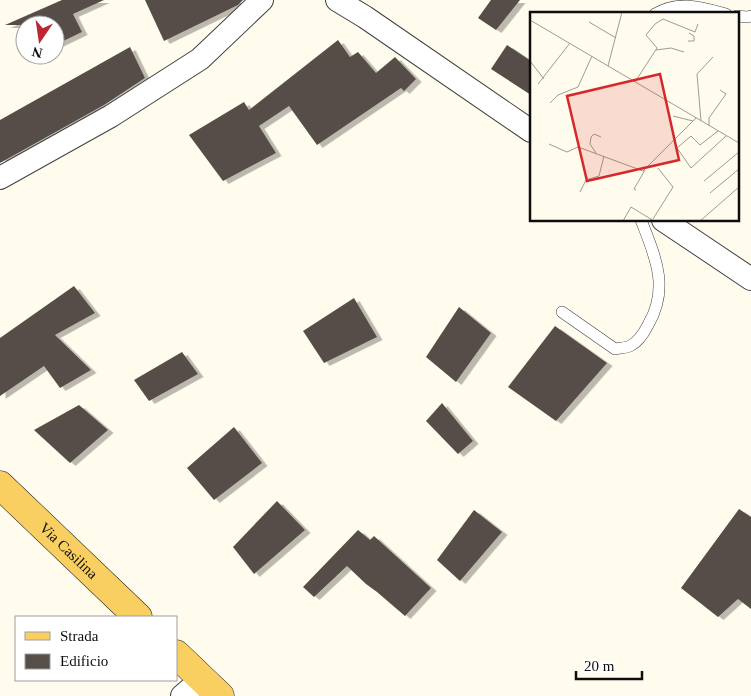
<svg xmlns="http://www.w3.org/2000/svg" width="751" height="696" font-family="'Times New Roman',serif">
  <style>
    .building { fill: #564e49; filter: url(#shadow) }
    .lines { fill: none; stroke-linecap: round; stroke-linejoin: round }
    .lane-casing { stroke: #404040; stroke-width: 12 }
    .street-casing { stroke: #404040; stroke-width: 24 }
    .primary-casing { stroke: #1e1e1e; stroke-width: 29 }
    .lane { stroke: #fff; stroke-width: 11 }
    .street { stroke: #fff; stroke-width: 22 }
    .primary { stroke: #facf62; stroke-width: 28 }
    .labels { text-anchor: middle; stroke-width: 5; stroke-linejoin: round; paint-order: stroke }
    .street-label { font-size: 15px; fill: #0d0d0d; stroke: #fff }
    .inset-road { fill: none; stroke: #9e9c93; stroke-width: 1 }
    .view { fill: #d62828; fill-opacity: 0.15; stroke: #d62828; stroke-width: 2.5 }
    .inset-edge { fill: none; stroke: #0d0d0d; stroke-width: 2.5 }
  </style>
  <defs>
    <filter id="shadow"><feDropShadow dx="5.5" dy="3" stdDeviation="0" flood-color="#0004"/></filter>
  </defs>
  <rect width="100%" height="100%" fill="#fffbed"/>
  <g class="building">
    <polygon points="62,0 104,0 73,14 82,32 55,45 55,25 5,25"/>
    <polygon points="145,0 243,0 238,5 164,41"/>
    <polygon points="491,0 520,0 496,30 478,18"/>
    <polygon points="338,40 350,57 358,52 376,73 395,57 416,79 404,91 401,88 317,145 289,106 259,126 276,153 223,181 189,135 244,102 249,110"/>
    <polygon points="507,45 531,61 531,95 491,69"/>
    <polygon points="130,47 145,78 104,105 0,163 0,120"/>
    <polygon points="74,286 95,313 55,335 91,370 60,388 44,366 0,396 0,338"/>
    <polygon points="354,298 377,337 324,363 303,331"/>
    <polygon points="459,307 491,333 456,382 426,357"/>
    <polygon points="555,326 607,363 556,421 508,387"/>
    <polygon points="182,352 198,374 149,401 134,380"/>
    <polygon points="442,403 473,441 458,454 426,421"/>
    <polygon points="79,405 108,430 70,463 34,430"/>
    <polygon points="234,427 262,463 214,500 187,468"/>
    <polygon points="277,501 305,530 254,574 233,547"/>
    <polygon points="739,509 751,517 751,609 738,599 718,617 681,588"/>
    <polygon points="474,510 502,532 460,581 437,560"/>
    <polygon points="358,530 370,540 374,536 431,588 405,616 377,592 366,584 347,566 314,597 303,587"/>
  </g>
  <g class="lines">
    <g class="lane-casing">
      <g id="lane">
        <path d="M655 14C679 0 700 7 726 14"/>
        <polyline points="737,16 747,17 751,16"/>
        <path d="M562 312 615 349C619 348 626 348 630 346 638 342 644 333 648 325 670 288 655 256 641 220"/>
      </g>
    </g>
    <g class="street-casing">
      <g id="street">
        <polyline points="337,0 365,17 531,131"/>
        <polyline points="0,178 111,116 200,59 262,0"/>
        <polyline points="663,220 751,279"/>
        <polyline points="182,696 202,679"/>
      </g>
    </g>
    <g class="primary-casing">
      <g id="primary">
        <path id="s1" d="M0 485 138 617"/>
        <polyline points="176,654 220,696"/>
      </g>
    </g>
    <use href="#lane" class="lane"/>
    <use href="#street" class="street"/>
    <use href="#primary" class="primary"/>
  </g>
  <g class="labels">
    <g class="street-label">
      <text dy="5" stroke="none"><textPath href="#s1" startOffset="95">Via Casilina</textPath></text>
    </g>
  </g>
  <g transform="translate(530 12)">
    <rect width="209" height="209" fill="#fffbed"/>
    <path class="inset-road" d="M0 8 209 131M59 10 86 26M158 29H164V24L159 21M126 38 141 36 154 40M0 49 14 67M78 54 92 0M105 70 127 36 116 23 125 12 133 7 165 20 168 12M8 72 40 31M20 91 28 83 48 75 62 44M143 104 163 109M171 109 167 62 183 45M179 114V106L196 82 190 78M188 119 170 133 161 124 147 136 161 156 196 124M19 132 37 140 48 135 113 159 166 106M66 141 60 132 61 125 64 122 71 125M174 169 209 140M106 178 104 177 115 158M50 180 56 168 69 164 74 144M180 181 209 157M123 207 143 175 128 156M93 209 101 195 124 209M170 209 209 175"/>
    <path class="view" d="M130 62 149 148 57 169 37 84Z"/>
    <rect width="209" height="209" class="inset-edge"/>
  </g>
  <rect x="15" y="616" width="162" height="65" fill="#ffffff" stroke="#9e9e9e"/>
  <rect x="25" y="632" width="25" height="8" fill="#facf62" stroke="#9e9e9e"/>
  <text x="60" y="641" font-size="15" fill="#0d0d0d">Strada</text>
  <rect x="25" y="654" width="25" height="15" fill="#564e49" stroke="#9e9e9e"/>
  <text x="60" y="666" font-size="15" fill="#0d0d0d">Edificio</text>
  <g transform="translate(40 40) rotate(193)"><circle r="24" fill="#ffffff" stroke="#9e9e9e"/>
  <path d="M0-4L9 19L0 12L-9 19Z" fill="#be2431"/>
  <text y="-8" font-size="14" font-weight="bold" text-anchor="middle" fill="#0d0d0d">N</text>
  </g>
  <path d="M576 671v8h66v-8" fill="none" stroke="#0d0d0d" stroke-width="2.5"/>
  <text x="584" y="671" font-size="15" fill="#0d0d0d" stroke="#ffffff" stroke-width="4" paint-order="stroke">20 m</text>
</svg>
